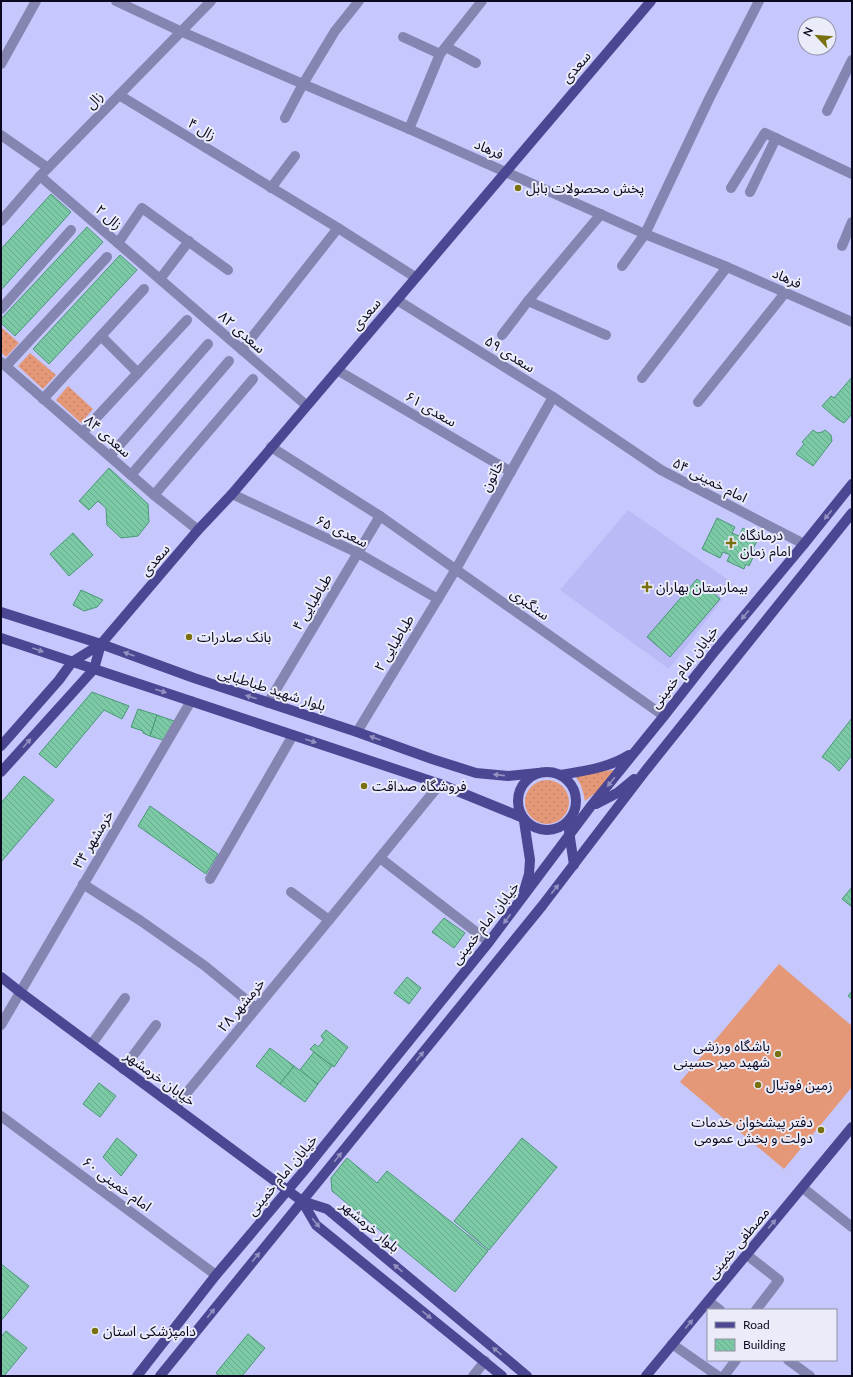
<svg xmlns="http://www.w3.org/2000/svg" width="853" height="1377" font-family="Lato,'Noto Sans Arabic',sans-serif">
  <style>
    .built { fill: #b9baf6 }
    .grass { fill: url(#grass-dots) }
    .garden { fill: #e49878 }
    .building { fill: url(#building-back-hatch); stroke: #4a9876 }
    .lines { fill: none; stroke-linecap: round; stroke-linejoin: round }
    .minor { stroke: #8485b0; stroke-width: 10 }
    .major { stroke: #4c4793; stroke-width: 10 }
    .oneway { fill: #9491c1 }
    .poi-dot { fill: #79700f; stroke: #ebecfa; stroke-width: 1.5 }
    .labels { text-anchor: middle; stroke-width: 4; stroke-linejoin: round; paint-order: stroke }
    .street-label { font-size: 14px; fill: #0b0920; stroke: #ebecfa }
    .poi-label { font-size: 14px; fill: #0b0920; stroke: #ebecfa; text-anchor: start }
  </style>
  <defs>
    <pattern id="grass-dots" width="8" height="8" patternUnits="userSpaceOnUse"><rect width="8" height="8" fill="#e49878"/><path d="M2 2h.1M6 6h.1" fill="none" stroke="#c28268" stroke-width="1.8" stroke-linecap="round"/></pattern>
    <pattern id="building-back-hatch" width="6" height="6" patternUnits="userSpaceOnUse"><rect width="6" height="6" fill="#7bc9a5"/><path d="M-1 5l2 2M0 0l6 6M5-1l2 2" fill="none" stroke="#69ab8e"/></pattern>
  </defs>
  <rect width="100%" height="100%" fill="#c5c7fd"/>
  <polygon class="built" points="628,510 734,584 669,669 560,590"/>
  <g class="grass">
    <polygon points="1,327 19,343 6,357 1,352"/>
    <polygon points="30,353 56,375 43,389 18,366"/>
    <polygon points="68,386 93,409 81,423 56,400"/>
    <path d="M614 770 604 786 585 801C583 791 582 785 575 776L603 771Z"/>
    <circle cx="547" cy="802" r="22"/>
  </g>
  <polygon class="garden" points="779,964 852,1026 852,1087 784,1169 680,1082"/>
  <g class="building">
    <polygon points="51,194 71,212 1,290 1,249"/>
    <polygon points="87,227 103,242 15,336 1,323 1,319"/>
    <polygon points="120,255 137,270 49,364 33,349"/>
    <polygon points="852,377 852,414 844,423 836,418 822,406 831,396 834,398"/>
    <polygon points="813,430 817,433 822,432 825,430 831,435 832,441 813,466 796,454 804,444 802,442"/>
    <polygon points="109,468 148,504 149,522 138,536 121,538 107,525 106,508 98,501 89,510 79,501"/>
    <polygon points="717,518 735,527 732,533 739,536 743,528 759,537 753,549 756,551 749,566 746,564 744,569 727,561 730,555 723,552 720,558 702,549"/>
    <polygon points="73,533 93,555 69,576 50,554"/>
    <polygon points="697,579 720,599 670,657 647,637"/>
    <polygon points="81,590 103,600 97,607 84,611 73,605"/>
    <polygon points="92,692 129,706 122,719 104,710 56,768 39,754"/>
    <polygon points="138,709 157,715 150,736 143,733 143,731 131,727"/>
    <polygon points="157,715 177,722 166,741 150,736"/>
    <polygon points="852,718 852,755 839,771 831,763 822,757"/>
    <polygon points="24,776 54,800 1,862 1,803"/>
    <polygon points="150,806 218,854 206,874 138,826"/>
    <polygon points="852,887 852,907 842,899"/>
    <polygon points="444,918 465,933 454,948 432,932"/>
    <polygon points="407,977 421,988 409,1004 394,993"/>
    <polygon points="852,991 852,999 848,996"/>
    <polygon points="326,1030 348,1047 334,1067 310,1049 315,1044 318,1047 324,1040 321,1036"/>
    <polygon points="270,1048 294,1066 280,1084 256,1066"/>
    <polygon points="314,1052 332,1066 318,1084 299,1071"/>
    <polygon points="294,1066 318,1084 305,1102 280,1084"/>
    <polygon points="99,1083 116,1096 100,1117 83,1104"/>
    <polygon points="117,1138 137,1155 121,1176 103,1157"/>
    <polygon points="522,1138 557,1167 489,1250 454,1221"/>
    <polygon points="347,1158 377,1183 387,1171 488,1251 455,1292 332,1191 331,1178"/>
    <polygon points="1,1264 29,1286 1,1321"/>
    <polygon points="6,1331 27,1348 4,1376 1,1376 1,1337"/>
    <polygon points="248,1334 265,1348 242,1376 220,1376 216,1373"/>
  </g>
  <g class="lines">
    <g class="minor">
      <polyline points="116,1 180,31 303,84 409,129 645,234 727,267 852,322"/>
      <polyline points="403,37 440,54"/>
      <polyline points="446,47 476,63"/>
      <polyline points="1,64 36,1"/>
      <polyline points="119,95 338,228 415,277"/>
      <polyline points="827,111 852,60"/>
      <polyline points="285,118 303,84 335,31 359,1"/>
      <polyline points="409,129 440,54 482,1"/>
      <polyline points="1,135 48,168"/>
      <polyline points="40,176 306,405"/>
      <polyline points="271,188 295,156"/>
      <polyline points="731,188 765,133 852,174"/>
      <polyline points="750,192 776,138"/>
      <polyline points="1,221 40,176 211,1"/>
      <polyline points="118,243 142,208 228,270"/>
      <polyline points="842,246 852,222"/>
      <polyline points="622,266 645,234 709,99 759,1"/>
      <polyline points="160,279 189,241"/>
      <polyline points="397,300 553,397 661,470 804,544"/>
      <polyline points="528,301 606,335"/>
      <polyline points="1,309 71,230"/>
      <polyline points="502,335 528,301 601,214"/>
      <polyline points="101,336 138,373"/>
      <polyline points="242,350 338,228"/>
      <polyline points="1,362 154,495 198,530"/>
      <polyline points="6,366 107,257"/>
      <polyline points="337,370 511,472"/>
      <polyline points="642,378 727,267"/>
      <polyline points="43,399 144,289"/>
      <polyline points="698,402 785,293"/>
      <polyline points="83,432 187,320"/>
      <polyline points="271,447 380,516 664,716"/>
      <polyline points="110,456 208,344"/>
      <polyline points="131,475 229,361"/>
      <polyline points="232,494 358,553 438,599"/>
      <polyline points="154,495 253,379"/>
      <polyline points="268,703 380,516"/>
      <polyline points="357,732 456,569 553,397"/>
      <polyline points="380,858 489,942"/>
      <polyline points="210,879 293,735"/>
      <polyline points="83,884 141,921 205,966 256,1008"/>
      <polyline points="291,892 329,920"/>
      <polyline points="1,1025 191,701"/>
      <polyline points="91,1045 125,998"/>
      <polyline points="123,1069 156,1025"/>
      <polyline points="175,1107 329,920 440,784"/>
      <polyline points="1,1116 216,1275"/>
      <polyline points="803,1188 852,1227"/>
      <polyline points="747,1255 779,1280 756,1310"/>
      <polyline points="708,1301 720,1310"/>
      <polyline points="672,1344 718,1376"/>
      <polyline points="788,1360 810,1376"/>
      <polyline points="473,1376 485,1361"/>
      <polyline points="724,1376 736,1360"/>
    </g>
    <g class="major">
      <polyline points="1,612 101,644 194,678 357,732 432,759 476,773 508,776 538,773"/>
      <polyline points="1,638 440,784 521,817"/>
      <polyline points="1,746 59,680 72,662 101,644 198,530 232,494 651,1"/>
      <circle cx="547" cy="801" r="29"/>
      <polyline points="1,772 94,669 101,644"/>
      <path d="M560 775C583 771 609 768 629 755"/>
      <polyline points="596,804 617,793 634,779"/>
      <polyline points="524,821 530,860 529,874 524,891"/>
      <polyline points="569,831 574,865"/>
      <polyline points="1,977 20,992 302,1201"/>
      <polyline points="137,1376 216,1275 303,1172 489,942 591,806 664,716 715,651 804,544 852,484"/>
      <polyline points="160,1376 542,906 646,770 852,513"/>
      <polyline points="502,1376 316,1225 302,1201 327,1209 527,1376"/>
      <polyline points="646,1376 852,1127"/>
    </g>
  </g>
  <defs><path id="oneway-solid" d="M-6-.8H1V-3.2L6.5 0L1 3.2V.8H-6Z"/></defs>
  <g class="oneway">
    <use href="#oneway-solid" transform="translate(828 515) rotate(129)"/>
    <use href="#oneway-solid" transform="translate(745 615) rotate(130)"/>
    <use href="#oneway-solid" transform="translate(38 650) rotate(19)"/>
    <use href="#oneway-solid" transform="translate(129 654) rotate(-160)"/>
    <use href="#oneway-solid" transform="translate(161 691) rotate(18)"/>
    <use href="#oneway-solid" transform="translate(251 697) rotate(-162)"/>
    <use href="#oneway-solid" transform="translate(375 738) rotate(-160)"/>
    <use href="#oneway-solid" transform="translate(311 741) rotate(18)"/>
    <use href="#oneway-solid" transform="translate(27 743) rotate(-48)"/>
    <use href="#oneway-solid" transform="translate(499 775) rotate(-174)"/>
    <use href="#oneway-solid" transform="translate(611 782) rotate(129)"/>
    <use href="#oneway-solid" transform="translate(555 889) rotate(-52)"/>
    <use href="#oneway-solid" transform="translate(507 919) rotate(126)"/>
    <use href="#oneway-solid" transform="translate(420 1056) rotate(-51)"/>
    <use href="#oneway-solid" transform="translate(338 1157) rotate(-51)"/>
    <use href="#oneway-solid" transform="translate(316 1223) rotate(51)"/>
    <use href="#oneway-solid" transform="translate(772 1224) rotate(-50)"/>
    <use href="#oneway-solid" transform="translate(256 1257) rotate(-51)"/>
    <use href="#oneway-solid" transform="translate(398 1268) rotate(-140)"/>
    <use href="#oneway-solid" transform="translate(211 1313) rotate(-51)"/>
    <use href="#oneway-solid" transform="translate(427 1315) rotate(39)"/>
    <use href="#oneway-solid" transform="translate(689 1324) rotate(-50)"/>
    <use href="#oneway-solid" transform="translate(497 1351) rotate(-140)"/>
  </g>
  <g class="poi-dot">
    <circle cx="518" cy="188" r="4"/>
    <path d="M729 537h4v4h4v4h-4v4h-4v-4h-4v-4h4z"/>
    <path d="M645 581h4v4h4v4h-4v4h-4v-4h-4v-4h4z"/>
    <circle cx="189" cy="637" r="4"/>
    <circle cx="364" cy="786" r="4"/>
    <circle cx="778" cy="1054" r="4"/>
    <circle cx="758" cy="1085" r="4"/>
    <circle cx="821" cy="1130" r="4"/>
    <circle cx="95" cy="1331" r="4"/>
  </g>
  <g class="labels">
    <g class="street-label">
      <text transform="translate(576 67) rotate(-49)" y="5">سعدی</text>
      <text transform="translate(94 100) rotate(-46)" y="5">زال</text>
      <text transform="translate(202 129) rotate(31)" y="5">زال ۴</text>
      <text transform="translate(489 149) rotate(24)" y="5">فرهاد</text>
      <text transform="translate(109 217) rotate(41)" y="5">زال ۲</text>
      <text transform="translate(787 278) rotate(24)" y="5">فرهاد</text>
      <text transform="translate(366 314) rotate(-49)" y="5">سعدی</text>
      <text transform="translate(242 332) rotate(41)" y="5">سعدی ۸۲</text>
      <text transform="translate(510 354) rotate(32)" y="5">سعدی ۵۹</text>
      <text transform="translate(431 409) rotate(30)" y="5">سعدی ۶۱</text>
      <text transform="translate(108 436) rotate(41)" y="5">سعدی ۸۴</text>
      <text transform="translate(492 476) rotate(-61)" y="5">خاتون</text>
      <text transform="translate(710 480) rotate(27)" y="5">امام خمینی ۵۴</text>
      <text transform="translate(342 531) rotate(26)" y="5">سعدی ۶۵</text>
      <text transform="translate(155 560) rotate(-49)" y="5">سعدی</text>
      <text transform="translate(312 602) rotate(-59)" y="5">طباطبایی ۴</text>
      <text transform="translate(530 604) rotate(35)" y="5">سنگبری</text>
      <text transform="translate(394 643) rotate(-59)" y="5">طباطبایی ۲</text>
      <text transform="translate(684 667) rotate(-52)" y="5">خیابان امام خمینی</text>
      <text transform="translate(272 689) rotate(18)" y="5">بلوار شهید طباطبایی</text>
      <text transform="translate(93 839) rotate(-59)" y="5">خرمشهر ۳۴</text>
      <text transform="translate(485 923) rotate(-52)" y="5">خیابان امام خمینی</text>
      <text transform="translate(241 1005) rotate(-50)" y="5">خرمشهر ۲۸</text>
      <text transform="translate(160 1078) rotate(36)" y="5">خیابان خرمشهر</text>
      <text transform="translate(282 1175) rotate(-50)" y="5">خیابان امام خمینی</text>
      <text transform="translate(117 1184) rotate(36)" y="5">امام خمینی ۶۰</text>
      <text transform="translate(370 1226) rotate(40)" y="5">بلوار خرمشهر</text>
      <text transform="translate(738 1243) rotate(-50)" y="5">مصطفی خمینی</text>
    </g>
    <g class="poi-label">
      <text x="526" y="193">پخش محصولات بابل</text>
      <text x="740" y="540">درمانگاه<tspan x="740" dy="16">امام زمان</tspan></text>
      <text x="656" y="592">بیمارستان بهاران</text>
      <text x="197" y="642">بانک صادرات</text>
      <text x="372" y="791">فروشگاه صداقت</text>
      <text x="770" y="1051" text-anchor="end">باشگاه ورزشی<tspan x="770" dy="16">شهید میر حسینی</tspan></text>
      <text x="766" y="1090">زمین فوتبال</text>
      <text x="813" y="1127" text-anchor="end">دفتر پیشخوان خدمات<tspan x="813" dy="16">دولت و بخش عمومی</tspan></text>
      <text x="103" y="1336">دامپزشکی استان</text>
    </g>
  </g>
  <rect width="853" height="1377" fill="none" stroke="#0b0920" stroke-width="4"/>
  <rect x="707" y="1309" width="130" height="52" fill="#ebecfa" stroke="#9191a3"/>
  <rect x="715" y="1322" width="20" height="6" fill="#4c4793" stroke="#9191a3"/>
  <text x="743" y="1329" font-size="12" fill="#0b0920">Road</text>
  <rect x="715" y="1339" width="20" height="12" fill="url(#building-back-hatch)" stroke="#9191a3"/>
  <text x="743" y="1349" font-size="12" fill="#0b0920">Building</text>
  <g transform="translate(817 36) rotate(296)"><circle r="19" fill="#ebecfa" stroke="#9191a3"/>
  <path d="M0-3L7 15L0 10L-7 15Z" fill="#79700f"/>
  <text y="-6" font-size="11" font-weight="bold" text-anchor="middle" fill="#0b0920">N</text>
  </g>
</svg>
